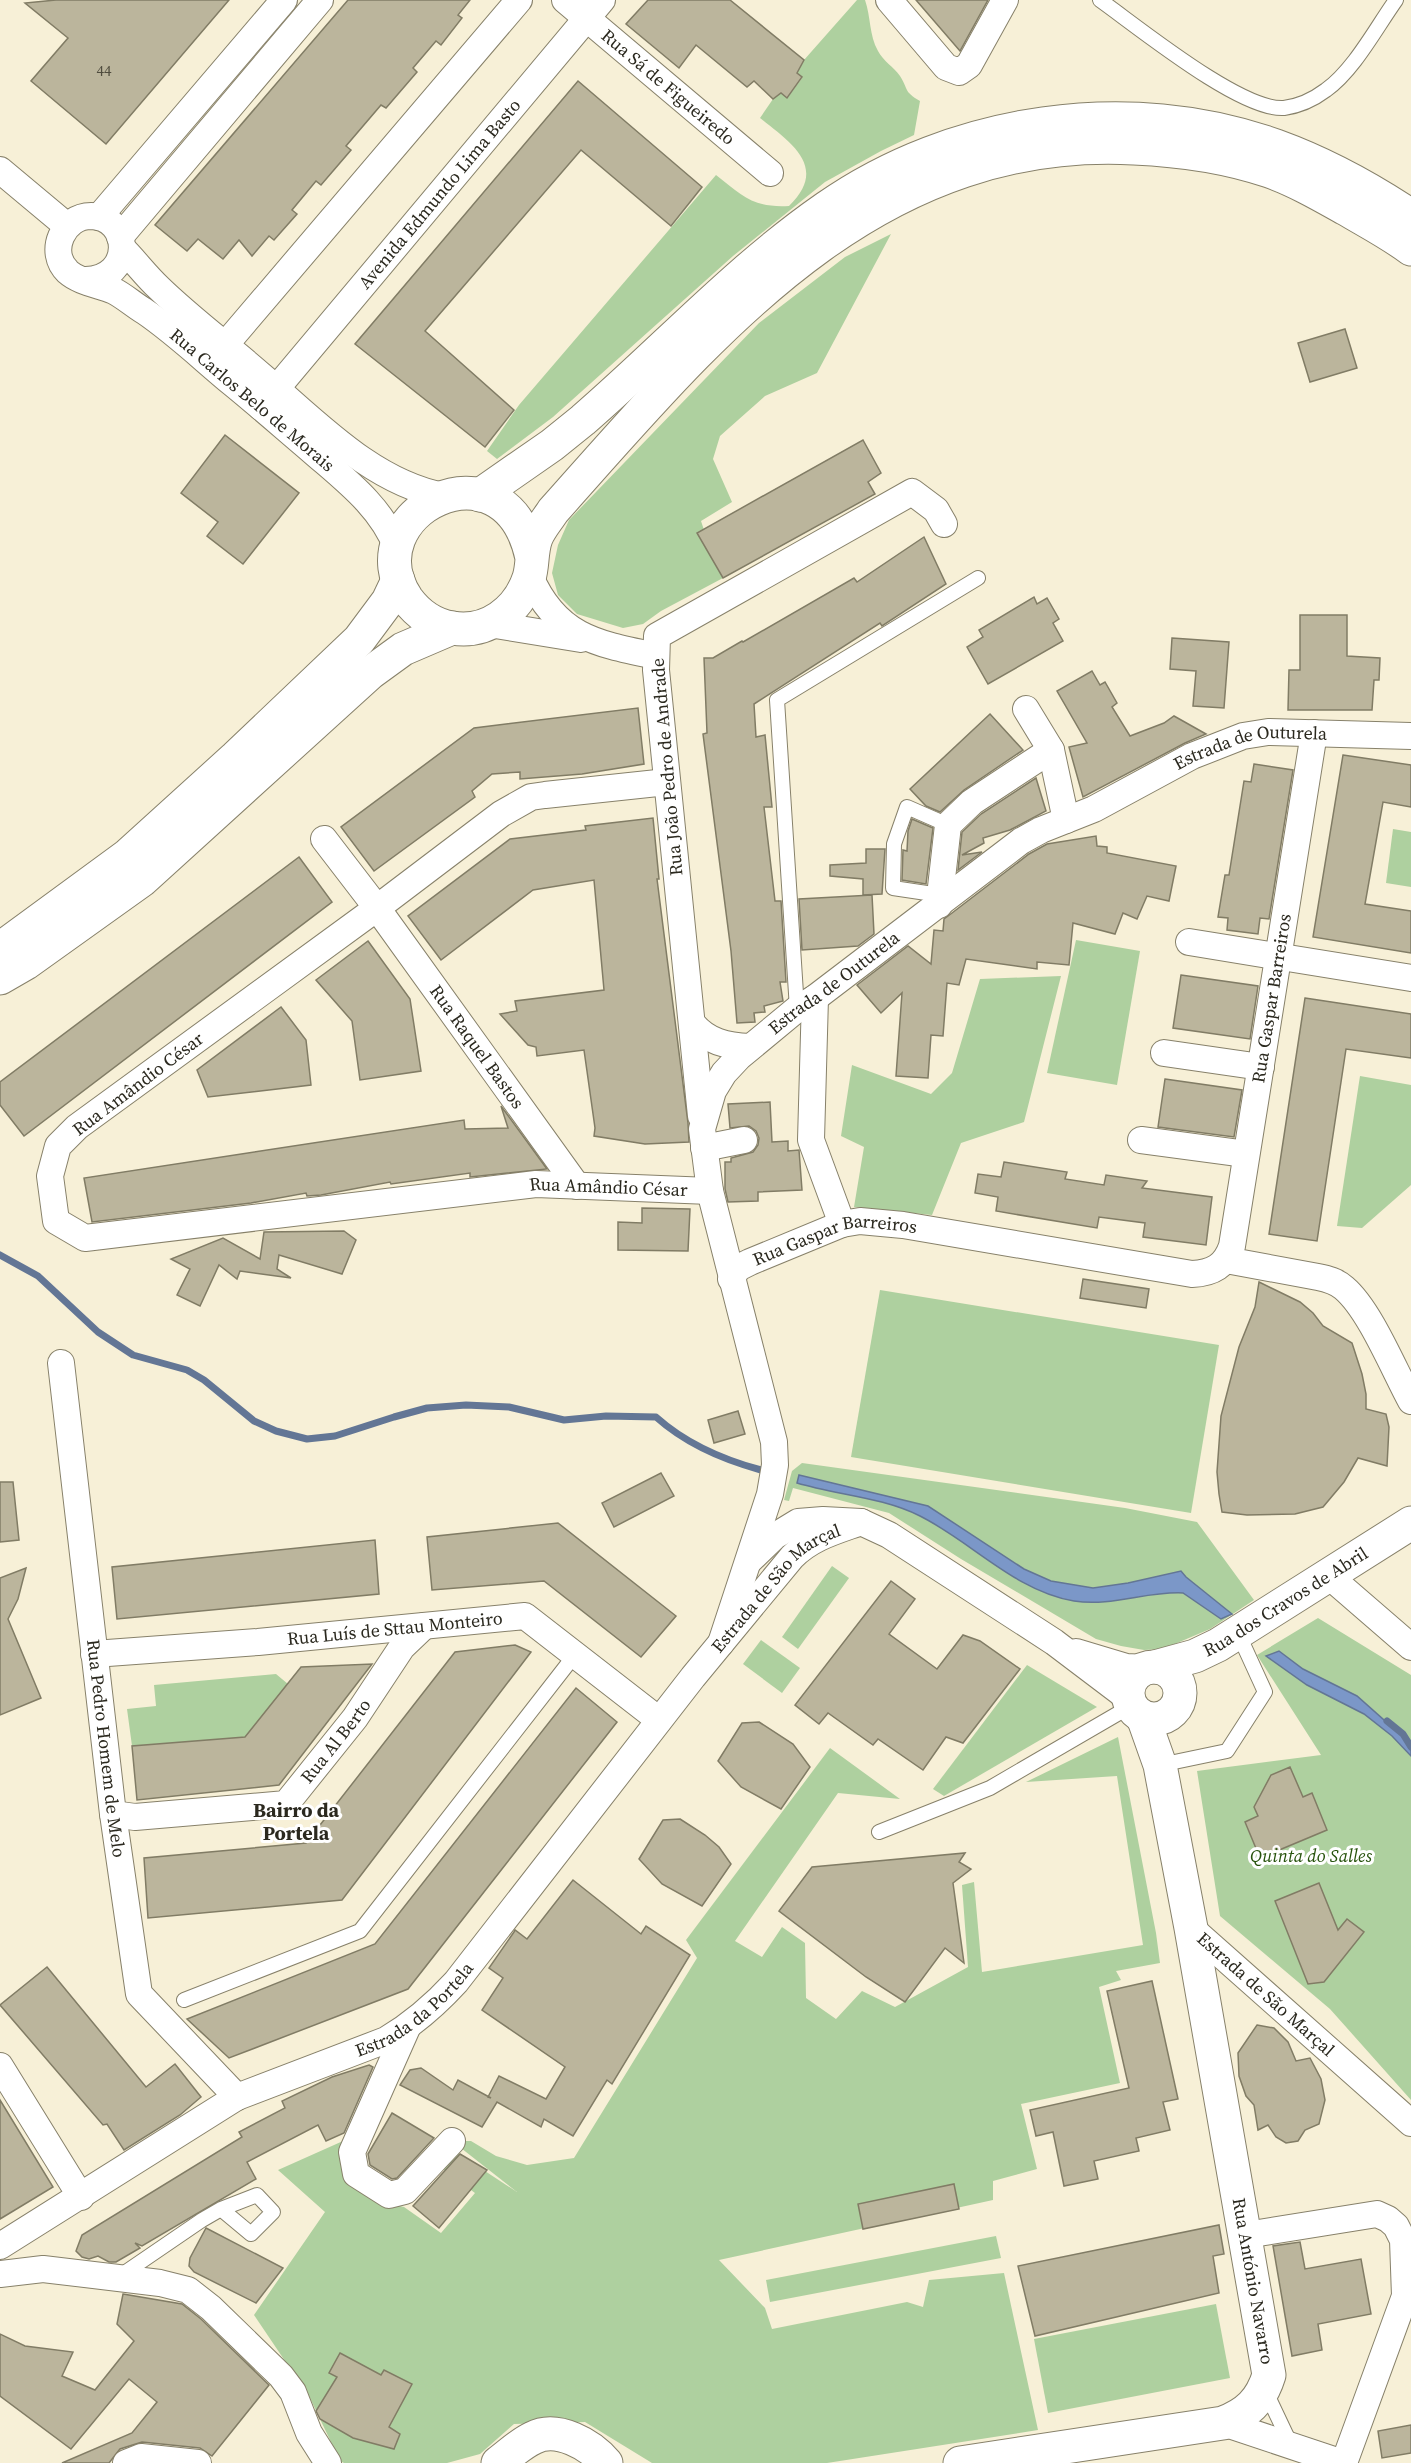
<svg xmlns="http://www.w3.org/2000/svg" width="1411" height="2463" font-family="'Source Serif 4',serif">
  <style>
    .green { fill: #aed09f }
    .water { fill: #7b97c8; stroke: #637695; stroke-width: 1.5 }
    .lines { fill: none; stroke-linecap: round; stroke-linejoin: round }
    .stream { stroke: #637695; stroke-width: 7 }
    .building { fill: #bbb59c; stroke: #817c65; stroke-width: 1.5 }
    .service-casing { stroke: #87816a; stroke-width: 16 }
    .minor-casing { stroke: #87816a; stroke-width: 28 }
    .tertiary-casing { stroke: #87816a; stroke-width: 35 }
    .service { stroke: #fff; stroke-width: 14 }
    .minor { stroke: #fff; stroke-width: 26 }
    .tertiary { stroke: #fff; stroke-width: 33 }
    .labels { text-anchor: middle; stroke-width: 6; stroke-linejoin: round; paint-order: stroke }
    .number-label { font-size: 15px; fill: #4f4c3e }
    .street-label { font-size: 18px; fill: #2b291f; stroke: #fff }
    .park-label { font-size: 18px; font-style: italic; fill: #27530c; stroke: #fff }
    .neighbourhood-label { font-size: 20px; font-weight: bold; fill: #2b291f; stroke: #fff }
  </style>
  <rect width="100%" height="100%" fill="#f7f0d7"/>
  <g class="green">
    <path d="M857 0H865C871 17 869 35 878 51 883 61 894 67 900 76 909 90 903 91 920 101L914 135 881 151 825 182 733 256 553 417 497 459 487 451 519 405 716 175C743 196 753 208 789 206 829 167 791 143 760 118L773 99 781 93 788 97 802 78 797 73 804 60Z"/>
    <polygon points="891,234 817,373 765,396 720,436 713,459 732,502 701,521 704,530 698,534 723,578 661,611 643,624 623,628 577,614 558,595 552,573 558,545 569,520 759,323 845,257"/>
    <polygon points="1393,829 1411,832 1411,887 1386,883"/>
    <polygon points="1076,940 1140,951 1117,1085 1047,1073"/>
    <polygon points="1061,976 1024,1122 961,1143 932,1215 854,1207 864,1147 841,1136 852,1065 931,1094 952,1073 980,979"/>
    <polygon points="1360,1076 1411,1085 1411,1185 1362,1228 1337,1226"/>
    <polygon points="880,1290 1219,1345 1191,1513 851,1457"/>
    <polygon points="802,1463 1125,1508 1197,1522 1254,1600 1210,1629 1163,1649 1144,1650 1121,1646 1096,1639 961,1559 889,1513 793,1488 789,1501 784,1500 792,1471"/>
    <polygon points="832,1566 849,1578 798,1649 782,1637"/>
    <polygon points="1318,1618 1411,1675 1411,2100 1330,2009 1220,1916 1197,1771 1321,1755 1257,1655"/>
    <polygon points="761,1640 800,1668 782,1693 743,1664"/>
    <polygon points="1027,1665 1097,1707 944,1796 933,1789"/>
    <polygon points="276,1674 288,1684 245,1737 132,1746 127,1709 156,1706 154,1685"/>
    <polygon points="1118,1737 1156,1933 1160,1963 1116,1971 1121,1980 1099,1987 1120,2083 1021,2104 1037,2169 993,2181 993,2200 719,2260 765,2308 772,2329 907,2302 923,2307 929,2280 1004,2273 1038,2430 827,2463 652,2463 585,2422 514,2424 480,2454 447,2463 344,2463 340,2461 310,2398 254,2315 325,2212 278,2170 343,2141 347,2183 386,2203 404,2207 441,2233 475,2193 440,2167 453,2150 517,2192 452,2141 471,2141 496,2156 527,2165 574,2158 697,1958 686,1940 830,1748 900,1799 838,1793 735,1941 762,1957 782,1927 805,1943 806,1998 836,2019 862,1991 895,2007 968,1967 962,1885 974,1882 982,1972 1143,1945 1117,1776 1026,1782"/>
    <polygon points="996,2236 1001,2258 770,2302 766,2280"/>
    <polygon points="1216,2304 1230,2378 1048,2413 1034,2339"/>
  </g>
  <g class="water">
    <path d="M799 1475 928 1506 1024 1569 1051 1581 1093 1588 1128 1583 1181 1571 1186 1577 1232 1614 1221 1619 1183 1593C1147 1591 1112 1607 1074 1601 1015 1591 972 1542 920 1516 882 1497 837 1495 797 1483Z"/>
    <polygon points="1279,1651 1303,1669 1357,1696 1411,1744 1411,1756 1392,1736 1364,1714 1307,1685 1266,1656"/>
  </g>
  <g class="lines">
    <g class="stream">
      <path d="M0 1255 38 1276 98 1332 133 1355 187 1370 204 1380 254 1421 276 1431 307 1439 335 1436 394 1417 427 1408 466 1405 509 1407 564 1420 606 1416 656 1417C685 1443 724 1460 761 1470"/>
      <polyline points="1387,1721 1403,1734 1411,1747"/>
    </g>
  </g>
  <g class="building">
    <polygon points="56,0 229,0 106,144 31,81 68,38 25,3"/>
    <polygon points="348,0 470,0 458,15 462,18 441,45 436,41 413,68 417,72 386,108 381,105 346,146 351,150 321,185 316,181 292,210 297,214 274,240 269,236 252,256 239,240 223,259 198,239 187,251 155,225"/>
    <polygon points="648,0 730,0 804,60 797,73 802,77 787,98 781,93 773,99 754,81 747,87 696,45 679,68 626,24"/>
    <polygon points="916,0 988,0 960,51"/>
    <polygon points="578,81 702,187 671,226 581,150 425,331 514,410 485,447 355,344"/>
    <polygon points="1345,329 1357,368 1310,382 1298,343"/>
    <polygon points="225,435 299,493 243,564 207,536 218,522 181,493"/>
    <polygon points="863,440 881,473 868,482 875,494 723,578 697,533"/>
    <polygon points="924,537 946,584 882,626 880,623 754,704 756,737 765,735 772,807 764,807 775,901 781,901 786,982 780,982 783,1001 764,1006 765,1012 754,1013 755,1022 737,1023 731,951 703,734 707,733 704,658 713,658 742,641 743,642 854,578 857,582"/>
    <polygon points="1034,597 1037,604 1047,598 1059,619 1053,623 1063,641 988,684 967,647 983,637 979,630"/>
    <polygon points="1300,615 1347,615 1347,656 1380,658 1379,680 1374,680 1372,710 1288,710 1289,670 1300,670"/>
    <polygon points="1172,638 1229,642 1224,708 1193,706 1196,671 1170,669"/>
    <polygon points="1092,671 1100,685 1105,682 1117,703 1112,707 1130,736 1164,723 1174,716 1206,734 1185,743 1083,797 1069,747 1087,743 1057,691"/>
    <polygon points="638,708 644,764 582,774 520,779 520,772 492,774 472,791 475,797 374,871 341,827 474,728"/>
    <polygon points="990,714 1023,750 964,790 940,812 926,806 910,789"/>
    <polygon points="1343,755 1411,765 1411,807 1383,802 1365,904 1411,911 1411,953 1313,937"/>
    <polygon points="1254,764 1293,770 1269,919 1260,918 1258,934 1227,930 1228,918 1218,917 1225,875 1229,875 1244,781 1251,782"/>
    <polygon points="1036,778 1046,811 1010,830 983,838 984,843 962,855 982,852 958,870 962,832 981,814"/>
    <polygon points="653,818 659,879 657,879 688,1123 689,1142 645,1144 594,1136 595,1128 584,1050 537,1056 536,1047 528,1045 500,1014 517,1011 515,1001 604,990 594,880 533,890 441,960 408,916 510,839 586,830 585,826"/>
    <polygon points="912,819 933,828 926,884 902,880 903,850 907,851 908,831"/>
    <polygon points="1096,836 1097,846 1107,847 1107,853 1176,866 1169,901 1147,896 1137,919 1123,913 1115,934 1073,923 1069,965 1037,962 1037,969 966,959 959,985 947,983 943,1036 931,1035 928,1078 896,1076 902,993 881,1013 857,985 908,946 931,964 934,930 943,931 944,919 952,913 1029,854 1047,844"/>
    <polygon points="866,849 885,849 882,894 863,895 863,879 830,876 830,865 866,863"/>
    <polygon points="299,857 332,902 24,1136 0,1105 0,1082"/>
    <polygon points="872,895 874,934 858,946 802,950 799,899"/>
    <polygon points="368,941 410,999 421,1071 360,1080 352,1021 316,980"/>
    <polygon points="1181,975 1258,986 1250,1039 1173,1028"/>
    <polygon points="1305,998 1411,1014 1411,1058 1346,1049 1317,1241 1269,1234"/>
    <polygon points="281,1007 306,1040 311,1085 208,1097 197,1070"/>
    <polygon points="1165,1079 1242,1090 1234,1137 1158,1127"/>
    <polygon points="770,1102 772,1142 788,1141 788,1151 799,1150 802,1190 758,1192 758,1201 728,1202 725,1189 725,1162 731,1162 731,1158 753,1152 758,1145 759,1138 756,1131 749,1126 730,1128 728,1104"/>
    <polygon points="501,1106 547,1169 470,1177 470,1173 391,1184 390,1182 321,1195 307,1196 306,1193 251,1203 92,1222 84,1178 464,1120 465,1129 508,1128"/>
    <polygon points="1004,1162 1067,1172 1065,1179 1104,1185 1106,1175 1147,1181 1142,1188 1212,1197 1206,1245 1143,1237 1145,1223 1099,1217 1097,1228 996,1211 998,1197 975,1193 978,1174 1001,1177"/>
    <polygon points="642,1208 690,1209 688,1251 618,1250 618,1222 642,1223"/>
    <polygon points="344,1231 356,1240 342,1274 279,1255 277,1269 291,1278 240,1271 237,1279 219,1265 200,1306 177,1295 190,1269 171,1259 223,1238 260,1259 264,1232"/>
    <polygon points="1083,1279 1149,1289 1146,1308 1080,1298"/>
    <polygon points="1259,1282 1300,1302 1313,1313 1323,1326 1352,1343 1362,1374 1366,1394 1366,1409 1386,1414 1389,1427 1387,1466 1358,1458 1344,1482 1323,1507 1295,1514 1247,1515 1222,1512 1219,1494 1217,1472 1221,1416 1239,1347 1255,1307"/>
    <polygon points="738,1411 745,1434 714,1443 708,1420"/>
    <polygon points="661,1473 674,1496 614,1527 602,1503"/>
    <polygon points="0,1482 13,1482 19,1540 0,1542"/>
    <polygon points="558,1523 676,1616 641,1657 544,1581 432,1590 427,1537"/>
    <polygon points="375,1540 379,1594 117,1619 112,1567"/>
    <polygon points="26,1568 18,1599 8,1619 41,1698 0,1715 0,1578"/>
    <polygon points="891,1581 915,1599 889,1634 937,1669 963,1635 980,1641 1020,1669 963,1743 946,1737 923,1770 878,1739 873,1745 828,1713 819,1724 795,1705"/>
    <polygon points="515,1645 531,1652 342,1900 148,1918 144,1858 306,1843 455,1652"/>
    <polygon points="372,1664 279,1785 137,1800 132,1746 245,1737 301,1667"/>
    <polygon points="576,1688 617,1722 408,1989 229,2058 187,2019 375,1944"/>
    <polygon points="759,1722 793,1744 810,1767 781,1809 741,1787 718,1761 742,1723"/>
    <polygon points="1290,1767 1303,1797 1312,1793 1327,1830 1260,1858 1245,1822 1258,1816 1254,1807 1271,1775"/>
    <polygon points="680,1819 705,1835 719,1847 731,1864 702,1906 662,1884 639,1859 663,1820"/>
    <polygon points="965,1853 959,1862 971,1869 953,1883 964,1963 945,1948 905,2002 866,1977 779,1911 812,1867"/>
    <polygon points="573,1880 641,1934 646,1926 690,1955 612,2084 607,2080 573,2136 544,2119 541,2127 497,2102 482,2127 400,2085 410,2070 421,2068 453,2090 458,2080 491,2098 488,2097 499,2076 546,2099 565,2067 482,2010 503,1978 489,1968 514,1932 515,1930 527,1939"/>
    <polygon points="1319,1883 1338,1930 1347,1919 1364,1932 1324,1982 1308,1984 1275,1901"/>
    <polygon points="47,1967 146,2087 175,2064 201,2097 180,2115 124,2150 107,2124 103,2125 0,2005"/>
    <polygon points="1152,1981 1178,2099 1163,2102 1170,2130 1136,2138 1139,2151 1094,2161 1098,2179 1064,2186 1053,2132 1036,2136 1030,2110 1129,2088 1107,1991"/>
    <polygon points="1257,2025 1274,2028 1288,2042 1296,2061 1310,2058 1321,2079 1325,2100 1319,2124 1305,2130 1298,2141 1286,2143 1276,2137 1268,2125 1258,2130 1254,2105 1246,2096 1239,2076 1238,2053"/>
    <polygon points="369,2065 373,2067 344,2133 326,2141 318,2125 247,2162 256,2179 142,2246 135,2243 140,2248 116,2262 109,2262 98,2256 89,2259 82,2257 76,2251 82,2235 242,2137 239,2132 285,2108 282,2101 332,2077"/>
    <polygon points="0,2100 53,2187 0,2219"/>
    <polygon points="392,2113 434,2138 397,2178 392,2179 370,2165 368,2154"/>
    <polygon points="460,2154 487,2170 439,2228 413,2206"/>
    <polygon points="954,2184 959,2209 863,2229 858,2204"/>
    <polygon points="1219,2225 1224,2254 1213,2256 1219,2293 1035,2336 1018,2266"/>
    <polygon points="206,2228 283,2268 256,2303 194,2272 189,2266 190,2258"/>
    <polygon points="1300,2242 1305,2269 1361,2259 1371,2314 1318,2324 1322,2350 1292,2356 1273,2246"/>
    <polygon points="123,2294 182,2304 201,2319 269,2385 212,2456 200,2448 142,2442 120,2449 109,2463 62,2463 132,2433 157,2402 129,2379 71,2449 0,2396 0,2334 25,2346 73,2352 62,2376 95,2390 134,2341 117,2324"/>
    <polygon points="340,2353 381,2375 384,2370 412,2384 389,2427 400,2434 394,2449 353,2438 320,2419 316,2411 337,2377 329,2373"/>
    <polygon points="1411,2425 1411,2453 1382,2458 1378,2431"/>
  </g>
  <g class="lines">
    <g class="service-casing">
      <g id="service">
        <path d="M1100 0C1138 27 1241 111 1284 108 1299 106 1314 99 1326 90 1354 70 1376 28 1396 0"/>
        <polyline points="940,895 893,888 894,844 907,807 948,825"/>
        <polyline points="797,1009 777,700 978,578"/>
        <polyline points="1160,1765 1227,1751 1265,1692 1238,1633"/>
        <polyline points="879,1832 990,1788 1131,1706"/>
        <polyline points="184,2000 360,1931 574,1656"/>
        <polyline points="120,2276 202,2220 221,2209 257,2195 273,2212 251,2234 221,2209"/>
        <polyline points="1265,2390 1291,2445"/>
      </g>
    </g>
    <g class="minor-casing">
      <g id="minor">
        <path id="s1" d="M565 0 770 173"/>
        <polyline points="889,0 946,67 959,72 969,65 1005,0"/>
        <polyline points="0,170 67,226"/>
        <polyline points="99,217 284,0"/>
        <polyline points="120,237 320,0"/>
        <path d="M122 248C135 261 146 276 159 288 192 320 229 347 263 377 317 423 373 483 444 496"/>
        <path id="s2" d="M86 280C135 278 131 217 91 216 63 216 47 252 68 272 79 282 100 285 114 291 124 296 134 305 144 311 175 332 203 359 232 383 259 405 285 428 311 450 344 479 381 506 397 548"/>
        <polyline points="225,345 519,0"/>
        <path id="s3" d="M261 407 602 0"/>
        <path d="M530 576C556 637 597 644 656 656"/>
        <polyline points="489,624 581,639"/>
        <polyline points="1026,709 1051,750 1066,820"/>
        <path id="s4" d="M667 782 545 795 531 797 501 814 377 908 77 1127 58 1146 50 1176 56 1221 85 1238 536 1184 710 1191"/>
        <path id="s5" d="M324 839 377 908 577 1186"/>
        <polyline points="939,905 948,825 972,802 1051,750"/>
        <polyline points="1189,942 1411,978"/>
        <polyline points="815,998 811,1140 842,1224"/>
        <path d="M692 1023C707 1042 727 1046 750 1047"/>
        <polyline points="1164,1053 1261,1067"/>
        <polyline points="701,1116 656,670 657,636 912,492 936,510 944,524"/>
        <polyline points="1141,1140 1246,1154"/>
        <polyline points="704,1148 744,1140"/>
        <path d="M1226 1260 1318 1277C1328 1279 1336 1281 1344 1288 1370 1310 1394 1370 1411 1401"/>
        <path id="s6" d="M731 1279 738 1268 750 1262 842 1224 860 1221 903 1225 1192 1274C1213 1273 1225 1266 1232 1246L1314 733"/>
        <path id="s7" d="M61 1363 113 1814 139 1994 237 2097"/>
        <polyline points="749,1561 775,1536 798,1522 823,1520 861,1522 889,1535 1054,1642 1128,1698"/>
        <polyline points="1329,1576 1411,1647"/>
        <path id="s8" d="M721 1643 770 1494 775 1465 774 1442 710 1191 702 1129 713 1091 724 1073 739 1057 797 1009 815 998 1021 841 1041 830 1094 809 1192 756 1243 736 1268 732 1411 736"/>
        <polyline points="1076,1652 1126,1667 1148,1668"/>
        <path id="s9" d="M94 1654 258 1642 525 1616 659 1720"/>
        <path id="s10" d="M113 1814 135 1817 286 1804 355 1718 402 1647 424 1626"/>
        <path id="s11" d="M1191 1928 1411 2123"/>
        <polyline points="407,2028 352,2152 356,2174 389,2195 405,2191 452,2141"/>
        <polyline points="0,2066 81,2197"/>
        <polyline points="1246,2235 1377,2214 1388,2219 1396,2226 1403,2240 1405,2296 1344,2463"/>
        <path id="s12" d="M0 2246 237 2097 386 2040C413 2024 434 2006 456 1982L693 1677 792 1557C812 1537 836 1531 861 1522"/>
        <polyline points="0,2274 43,2269 160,2283 188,2290 211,2308 281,2376 293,2392 309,2433 328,2463"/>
        <polyline points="1223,2423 1343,2463"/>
        <polyline points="126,2463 141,2457 198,2463"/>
      </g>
    </g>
    <g class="tertiary-casing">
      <g id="tertiary">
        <path d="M480 495 552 445 583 420C664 350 738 269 826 208 953 119 1130 93 1276 146 1323 163 1369 188 1411 216"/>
        <path d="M532 558C505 432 350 514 407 599 418 614 434 625 452 628 487 634 518 611 529 578 533 566 531 551 536 538 540 528 548 519 553 511 711 334 871 134 1134 148 1179 150 1225 156 1269 171 1295 180 1321 195 1346 209 1368 222 1391 234 1411 249"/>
        <polyline points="0,949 128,855 236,757 359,640 388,601 398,580"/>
        <polyline points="0,978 26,963 142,880 370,673 403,649 452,628"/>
        <circle cx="1154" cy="1693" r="26"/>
        <path id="s13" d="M1155 1667 1195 1656 1218 1645 1411 1523"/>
        <path d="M498 2463C509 2455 520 2444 533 2438 557 2425 591 2445 606 2463"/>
        <path d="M960 2463 1223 2423C1247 2414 1261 2401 1269 2375L1191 1928 1160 1765 1143 1717"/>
      </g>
    </g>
    <use href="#service" class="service"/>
    <use href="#minor" class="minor"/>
    <use href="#tertiary" class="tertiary"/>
  </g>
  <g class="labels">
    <g class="number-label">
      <text x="104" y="76">44</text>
    </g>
    <g class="street-label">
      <text dy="6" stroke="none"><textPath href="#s1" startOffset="135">Rua Sá de Figueiredo</textPath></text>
      <text dy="6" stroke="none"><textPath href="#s3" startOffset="278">Avenida Edmundo Lima Basto</textPath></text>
      <text dy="6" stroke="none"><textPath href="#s2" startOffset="406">Rua Carlos Belo de Morais</textPath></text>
      <text dy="6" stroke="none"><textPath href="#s8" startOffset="1220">Estrada de Outurela</textPath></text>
      <text transform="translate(667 767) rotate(-95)" y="6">Rua João Pedro de Andrade</text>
      <text dy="6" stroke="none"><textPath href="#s8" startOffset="734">Estrada de Outurela</textPath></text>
      <text dy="6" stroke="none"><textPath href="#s6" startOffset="784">Rua Gaspar Barreiros</textPath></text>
      <text dy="6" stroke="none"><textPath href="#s5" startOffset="258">Rua Raquel Bastos</textPath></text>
      <text transform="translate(138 1084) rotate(-37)" y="6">Rua Amândio César</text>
      <text dy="6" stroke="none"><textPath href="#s4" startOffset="1362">Rua Amândio César</textPath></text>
      <text dy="6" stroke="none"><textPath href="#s6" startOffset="116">Rua Gaspar Barreiros</textPath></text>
      <text dy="6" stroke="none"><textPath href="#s12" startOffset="1040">Estrada de São Marçal</textPath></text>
      <text dy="6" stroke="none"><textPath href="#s13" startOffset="147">Rua dos Cravos de Abril</textPath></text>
      <text dy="6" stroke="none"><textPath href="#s9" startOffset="302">Rua Luís de Sttau Monteiro</textPath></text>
      <text dy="6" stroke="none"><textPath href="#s10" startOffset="254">Rua Al Berto</textPath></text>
      <text dy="6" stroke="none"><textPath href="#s7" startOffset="388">Rua Pedro Homem de Melo</textPath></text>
      <text dy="6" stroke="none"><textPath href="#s11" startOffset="100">Estrada de São Marçal</textPath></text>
      <text dy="6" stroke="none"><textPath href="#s12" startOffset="480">Estrada da Portela</textPath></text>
      <text transform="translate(1253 2281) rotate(80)" y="6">Rua António Navarro</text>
    </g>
    <g class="park-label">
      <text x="1311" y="1862">Quinta do Salles</text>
    </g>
    <g class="neighbourhood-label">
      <text x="296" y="1817">Bairro da<tspan x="296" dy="23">Portela</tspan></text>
    </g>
  </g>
</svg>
